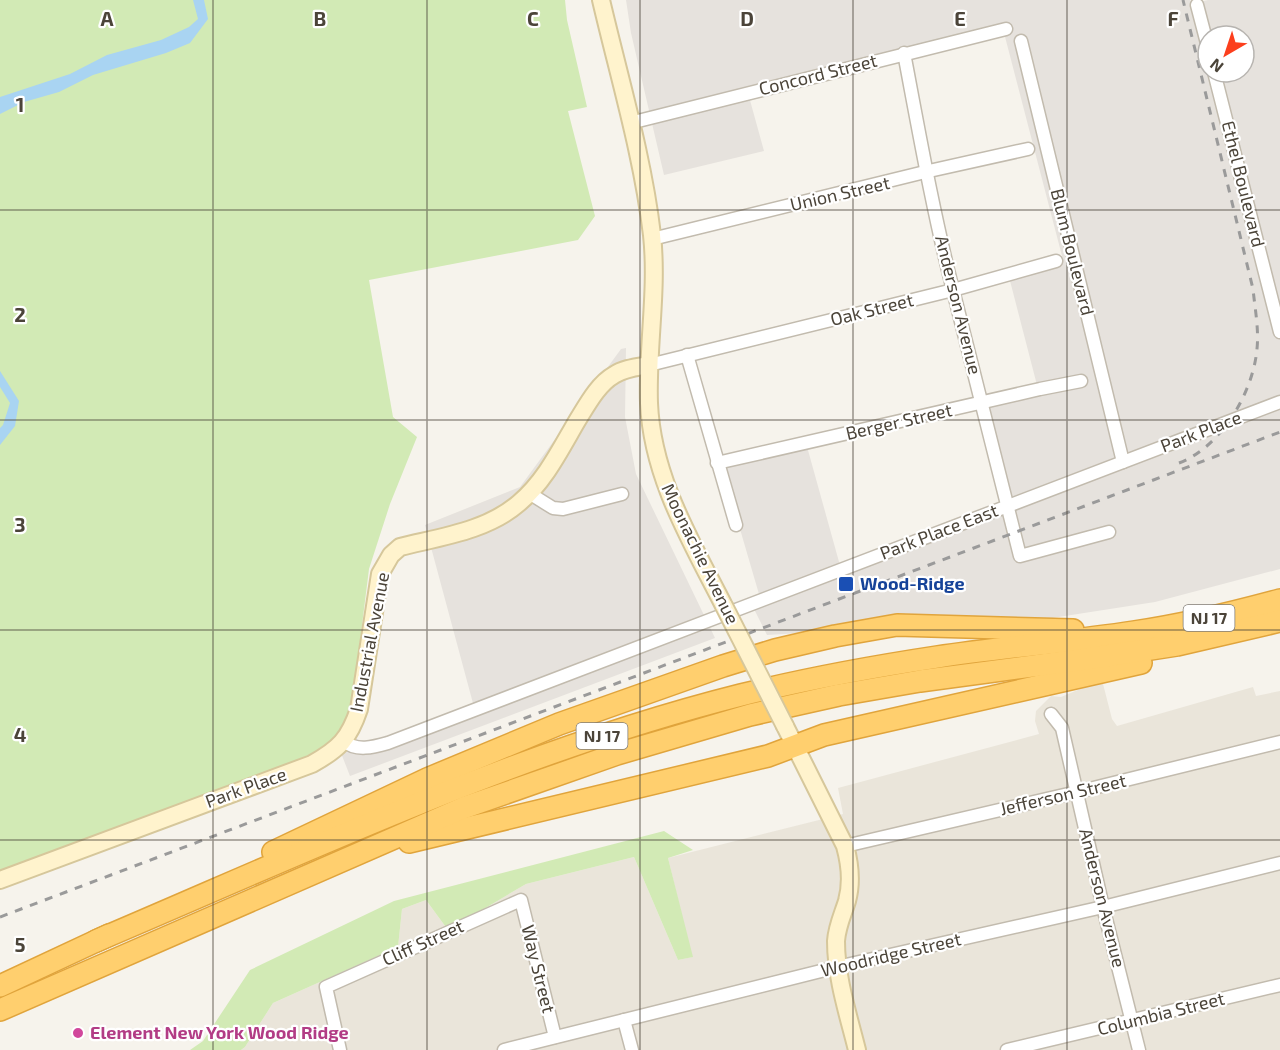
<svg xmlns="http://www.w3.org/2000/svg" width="1280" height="1050" font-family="'Exo 2',sans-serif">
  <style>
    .residential { fill: #eae5da }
    .industrial { fill: #e6e2dd; fill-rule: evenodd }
    .green { fill: #d2eab5 }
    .water { fill: #a9d4f2 }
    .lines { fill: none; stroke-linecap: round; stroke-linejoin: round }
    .street-casing { stroke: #c2bbae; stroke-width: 15 }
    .secondary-casing { stroke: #d6c79b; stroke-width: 20 }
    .highway-casing { stroke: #e0a43c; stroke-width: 24 }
    .street { stroke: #fff; stroke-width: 12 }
    .secondary { stroke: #fff3cd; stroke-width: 16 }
    .highway { stroke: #ffcf6e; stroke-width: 21 }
    .rail { stroke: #9a9a9a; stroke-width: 3; stroke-dasharray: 8 8; stroke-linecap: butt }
    .secondary-bridge-casing { stroke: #d6c79b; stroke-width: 20; stroke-linecap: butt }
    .secondary-bridge { stroke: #fff3cd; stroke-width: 16 }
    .grid { fill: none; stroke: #4b4439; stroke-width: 1.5; stroke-opacity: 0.55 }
    .transit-dot { fill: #1a4fb4; stroke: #fff; stroke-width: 2 }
    .hotel-dot { fill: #d1479c; stroke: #fff; stroke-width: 2 }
    .labels { text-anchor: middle; stroke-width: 4.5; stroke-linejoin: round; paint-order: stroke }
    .shield { fill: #fff; stroke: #817c74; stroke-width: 1.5 }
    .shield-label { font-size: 16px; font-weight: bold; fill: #4b4439 }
    .street-label { font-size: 18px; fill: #4b4439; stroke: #fff }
    .transit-label { font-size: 18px; font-weight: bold; fill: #164399; stroke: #fff; text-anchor: start }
    .hotel-label { font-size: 18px; font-weight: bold; fill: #b23c85; stroke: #fff; text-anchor: start }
    .grid-label { font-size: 20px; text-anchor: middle; font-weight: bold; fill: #4b4439; stroke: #fff; stroke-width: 4.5; stroke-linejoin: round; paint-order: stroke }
  </style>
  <rect width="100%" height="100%" fill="#f6f3ec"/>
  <polygon class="residential" points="1102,680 1112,719 1117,726 1253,687 1256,696 1280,691 1280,1050 241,1050 245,1047 273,1003 398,947 402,909 426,900 448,930 526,884 634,857 678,960 692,957 668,858 843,814 838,788 1039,734 1035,721 1036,711 1051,696 1061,697"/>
  <g class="industrial">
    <path d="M626 0H1190L1192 4 1208 0H1280V569L1155 602 1052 618 767 635 752 605 761 601 721 464 806 443 841 569 1006 508 981 404 1038 389 1008 273 1062 256 1003 29 748 93 764 151 664 175 631 33ZM1208 36H1244V72H1208Z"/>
    <polygon points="626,348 625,417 636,474 715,638 350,776 341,753 474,707 425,525 520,487 621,349"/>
  </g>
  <g class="green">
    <polygon points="0,0 565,0 567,20 587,107 568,111 595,216 578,240 369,280 393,417 417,437 390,504 369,569 353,697 344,741 332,753 0,880"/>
    <polygon points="664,831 693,850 668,858 693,957 678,960 634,857 526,884 448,930 426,900 402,909 398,947 273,1003 245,1047 241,1050 190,1050 203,1041 250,970 394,901"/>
  </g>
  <g class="water">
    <polygon points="193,0 204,0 208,19 190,43 166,53 93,75 59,92 24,102 0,114 0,97 70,74 107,55 161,40 189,27 198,19"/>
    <polygon points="0,371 19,401 15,426 0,445 0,428 3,425 10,403 0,387"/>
  </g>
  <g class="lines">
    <g class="street-casing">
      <g id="street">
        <polyline points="1197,5 1208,47"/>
        <polyline points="1021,41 1123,462"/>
        <path d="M904 53C919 132 933 212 953 290 975 379 998 467 1020 556L1109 532"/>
        <polyline points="1214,72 1280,332"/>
        <polyline points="630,123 1006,29"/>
        <polyline points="652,239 929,171 1028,149"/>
        <polyline points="687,355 736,525"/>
        <polyline points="649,365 953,290 1056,261"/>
        <polyline points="717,463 1040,389 1081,381"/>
        <polyline points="529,493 553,508 563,509 622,494"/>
        <polyline points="1051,714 1062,728 1103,907 1139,1050"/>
        <path d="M344 741C356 752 374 747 388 743L1280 402"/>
        <polyline points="845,846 1077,792 1280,742"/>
        <polyline points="624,1020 632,1050"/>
        <polyline points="340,1050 326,987 521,900 555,1037"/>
        <polyline points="504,1050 837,967 1103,907 1280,863"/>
        <polyline points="1007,1050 1280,985"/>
      </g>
    </g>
    <g class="secondary-casing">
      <g id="secondary">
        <path d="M601 0C619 77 643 157 652 235 658 291 647 347 649 403 652 477 691 541 724 606"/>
        <path d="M785 726 845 846C850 864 852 883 847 901 843 914 837 926 836 941 836 978 848 1014 857 1050"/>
        <path d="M0 880 312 764C339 749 349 739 359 709L380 574 391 555 400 547C440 537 487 531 519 503 545 481 560 450 577 421 587 405 598 384 614 375 624 368 638 367 649 365"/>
      </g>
    </g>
    <g class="highway-casing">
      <g id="highway">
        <polyline points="409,842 768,756 824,735 1141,663"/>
        <polyline points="273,852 427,779 559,724 723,666 775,650 835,636 897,625 1073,630"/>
        <path d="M96 941C308 851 518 751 741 695 806 679 871 667 937 657 1002 647 1069 642 1134 632 1183 625 1232 613 1280 600"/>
        <polyline points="0,986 109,935"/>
        <polyline points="0,1010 463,808 617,754 750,715 839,695 920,681 1086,659 1177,645 1280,621"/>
      </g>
    </g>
    <use href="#street" class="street"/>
    <use href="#secondary" class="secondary"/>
    <use href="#highway" class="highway"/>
    <g class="rail">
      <path d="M1179 463C1221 447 1253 393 1257 349 1259 329 1255 309 1253 289L1183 0"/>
      <polyline points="0,917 1280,432"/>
    </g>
    <g class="secondary-bridge-casing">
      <polyline id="secondary-bridge" points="724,606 785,726"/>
    </g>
    <use href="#secondary-bridge" class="secondary-bridge"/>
  </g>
  <path class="grid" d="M213 0V1050M427 0V1050M640 0V1050M853 0V1050M1067 0V1050M0 210H1280M0 420H1280M0 630H1280M0 840H1280"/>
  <rect class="transit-dot" x="838" y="576" width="16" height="16" rx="3"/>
  <circle class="hotel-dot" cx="78" cy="1033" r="6"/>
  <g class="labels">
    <g class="shield">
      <rect x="1183.5" y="605" width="51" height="26" rx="4.5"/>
      <rect x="576.5" y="723" width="51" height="26" rx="4.5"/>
    </g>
    <g class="shield-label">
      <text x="1209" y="624">NJ 17</text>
      <text x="602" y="742">NJ 17</text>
    </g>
    <g class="street-label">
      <text transform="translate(818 75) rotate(-14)" y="6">Concord Street</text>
      <text transform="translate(1243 184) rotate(76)" y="6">Ethel Boulevard</text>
      <text transform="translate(840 194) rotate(-13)" y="6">Union Street</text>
      <text transform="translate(1072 252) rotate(76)" y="6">Blum Boulevard</text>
      <text transform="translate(958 305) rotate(76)" y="6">Anderson Avenue</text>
      <text transform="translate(872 310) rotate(-14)" y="6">Oak Street</text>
      <text transform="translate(899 422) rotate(-13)" y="6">Berger Street</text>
      <text transform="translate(1201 432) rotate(-21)" y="6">Park Place</text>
      <text transform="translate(939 532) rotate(-21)" y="6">Park Place East</text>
      <text transform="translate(700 554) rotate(64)" y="6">Moonachie Avenue</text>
      <text transform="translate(370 642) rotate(-79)" y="6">Industrial Avenue</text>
      <text transform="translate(246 788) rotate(-20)" y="6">Park Place</text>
      <text transform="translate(1063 795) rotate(-13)" y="6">Jefferson Street</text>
      <text transform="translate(1102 898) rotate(76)" y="6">Anderson Avenue</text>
      <text transform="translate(423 943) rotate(-24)" y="6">Cliff Street</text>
      <text transform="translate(891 955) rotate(-13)" y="6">Woodridge Street</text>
      <text transform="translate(538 969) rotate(76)" y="6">Way Street</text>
      <text transform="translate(1161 1014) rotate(-14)" y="6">Columbia Street</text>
    </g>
    <g class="transit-label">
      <text x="860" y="590">Wood-Ridge</text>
    </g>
    <g class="hotel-label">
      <text x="90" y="1039">Element New York Wood Ridge</text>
    </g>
  </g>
  <g class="grid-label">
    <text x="107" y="26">A</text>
    <text x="320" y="26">B</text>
    <text x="533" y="26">C</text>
    <text x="747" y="26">D</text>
    <text x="960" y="26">E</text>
    <text x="1173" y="26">F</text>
    <text x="20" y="112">1</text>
    <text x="20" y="322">2</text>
    <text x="20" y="532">3</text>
    <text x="20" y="742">4</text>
    <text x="20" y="952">5</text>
  </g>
  <g transform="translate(1226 54) rotate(219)"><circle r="28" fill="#ffffff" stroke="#b7b4b0" stroke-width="1.5"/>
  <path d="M0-4.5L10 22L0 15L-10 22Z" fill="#fc3f1d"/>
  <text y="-9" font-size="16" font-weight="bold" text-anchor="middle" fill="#4b4439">N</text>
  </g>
</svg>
